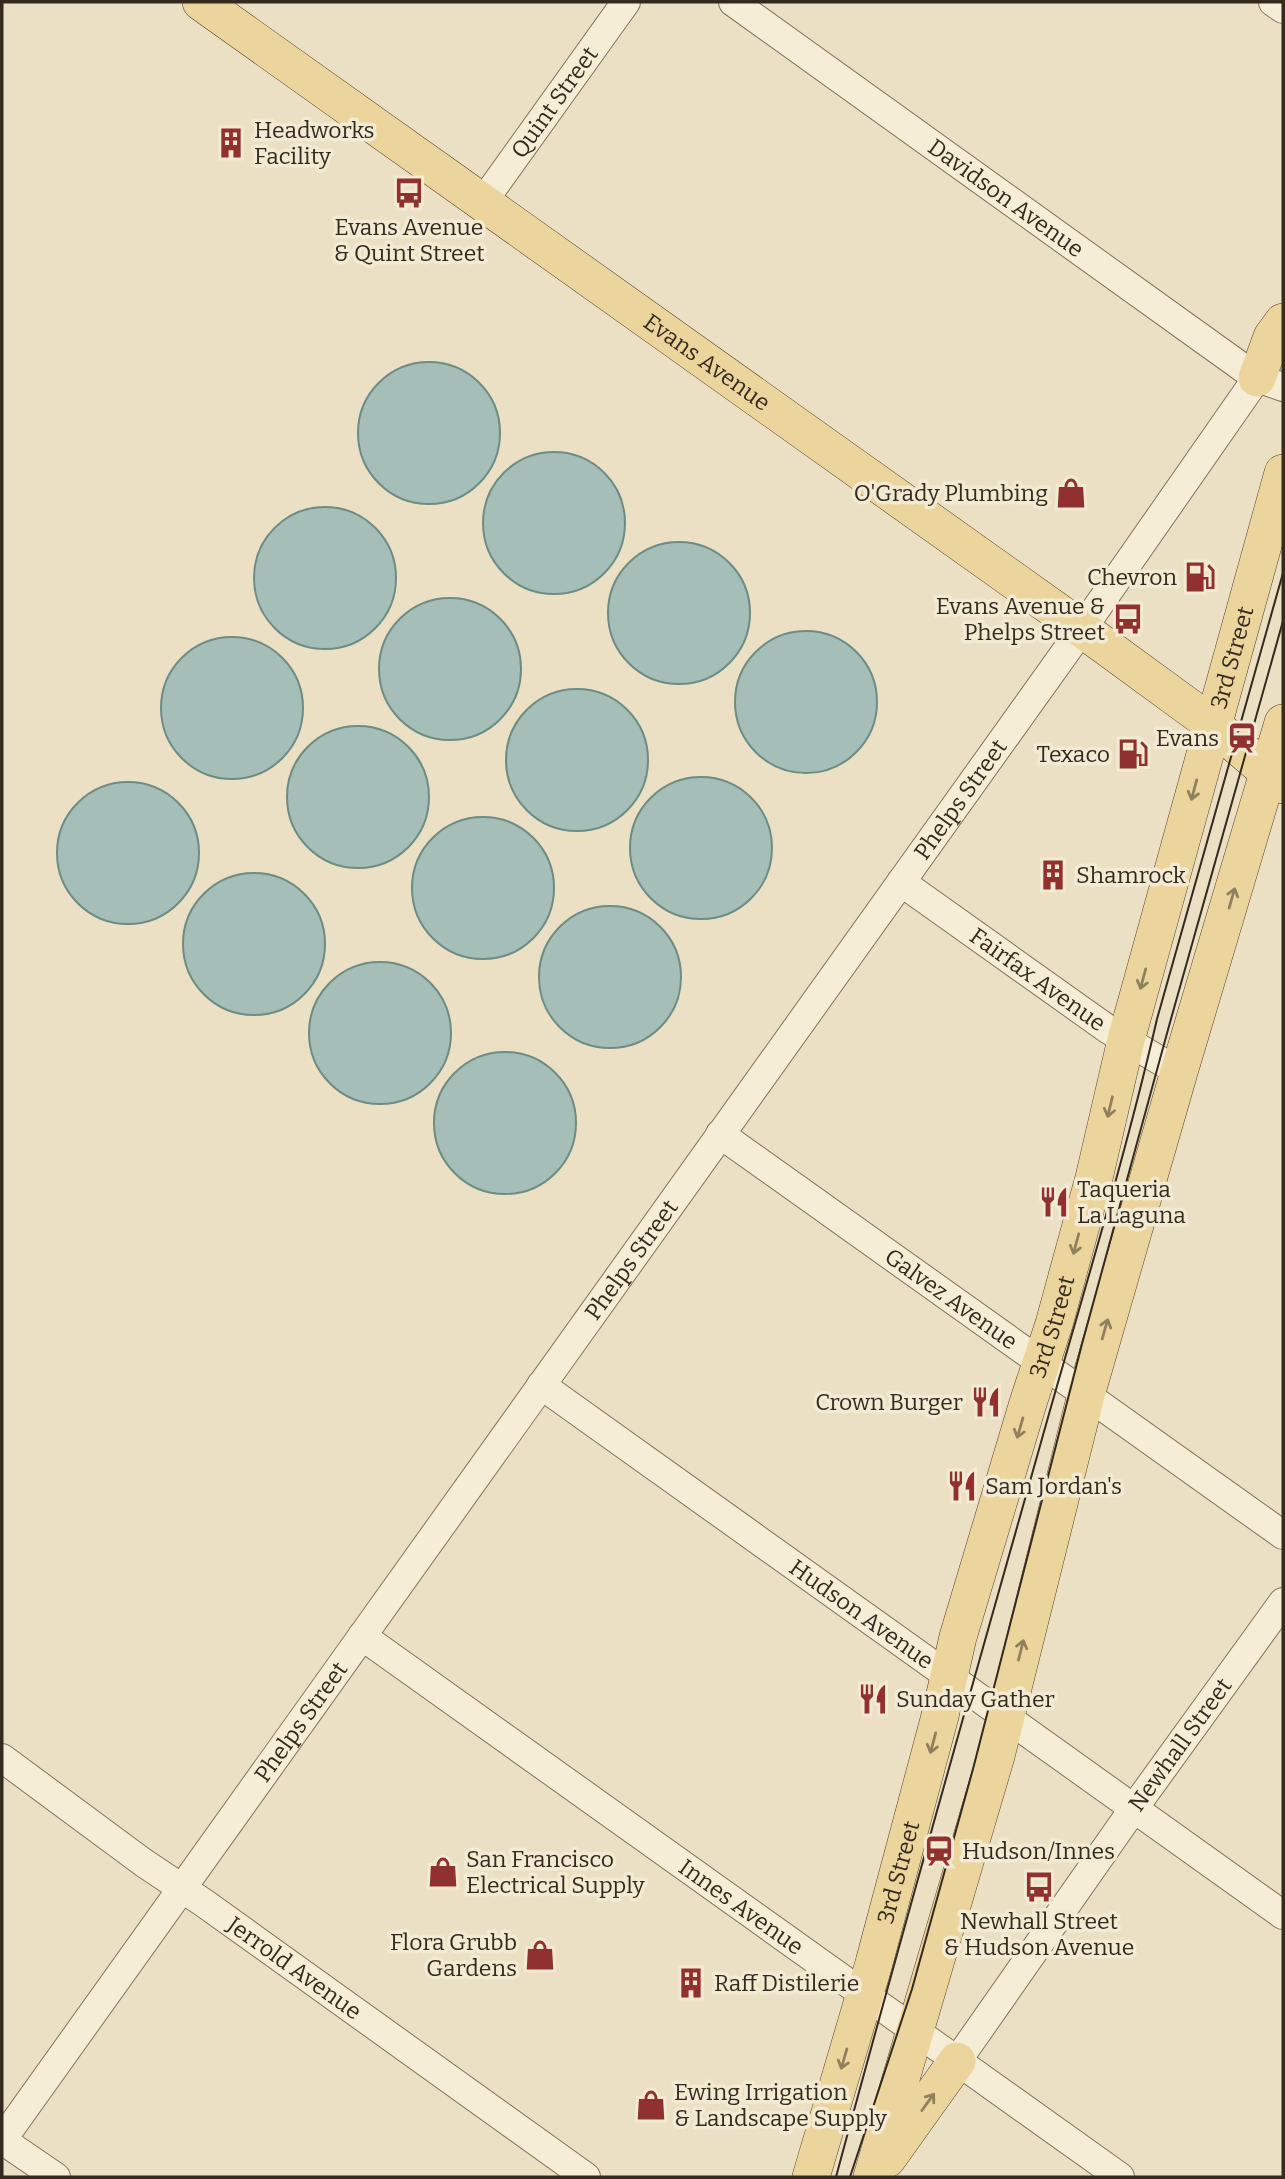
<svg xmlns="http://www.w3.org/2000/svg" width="1285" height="2179" font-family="Bitter,serif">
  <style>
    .water { fill: #a5beb7; stroke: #6d8c85; stroke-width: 2 }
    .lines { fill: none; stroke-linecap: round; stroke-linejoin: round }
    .minor-casing { stroke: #84725b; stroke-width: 30 }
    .major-casing { stroke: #52402f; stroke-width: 38 }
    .minor { stroke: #f6edd6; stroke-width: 28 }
    .major { stroke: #ecd59d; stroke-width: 37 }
    .tram { stroke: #352a1e; stroke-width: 2 }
    .oneway { stroke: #90805e }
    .labels { text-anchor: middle; stroke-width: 7; stroke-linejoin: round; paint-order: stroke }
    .street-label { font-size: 23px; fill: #352a1e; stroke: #f3ead3 }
    .poi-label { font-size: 23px; fill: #352a1e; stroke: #f3ead3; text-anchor: start }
  </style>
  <rect width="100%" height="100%" fill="#ebe0c3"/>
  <g class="water">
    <circle cx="429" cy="433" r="71"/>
    <circle cx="554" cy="523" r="71"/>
    <circle cx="325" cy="578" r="71"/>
    <circle cx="679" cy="613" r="71"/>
    <circle cx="450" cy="669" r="71"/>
    <circle cx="806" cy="702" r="71"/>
    <circle cx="232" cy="708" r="71"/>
    <circle cx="577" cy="760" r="71"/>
    <circle cx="358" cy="797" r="71"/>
    <circle cx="701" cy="848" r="71"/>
    <circle cx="128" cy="853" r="71"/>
    <circle cx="483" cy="888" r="71"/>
    <circle cx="254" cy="944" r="71"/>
    <circle cx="610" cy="977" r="71"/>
    <circle cx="380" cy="1033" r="71"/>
    <circle cx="505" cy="1123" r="71"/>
  </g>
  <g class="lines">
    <g class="minor-casing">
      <g id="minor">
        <path id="s1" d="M733 2 1257 378 1283 387"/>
        <polyline points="1273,2 1283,9"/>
        <path id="s2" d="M482 203 626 2"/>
        <path id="s3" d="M901 882 1109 1030 1179 1072"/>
        <path id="s4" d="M720 1134 1283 1535"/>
        <path id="s5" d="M541 1385 1283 1915"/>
        <path id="s6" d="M362 1636 1120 2177"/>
        <path id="s7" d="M2 1758 144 1863 204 1903 586 2177"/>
        <path id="s8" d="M957 2061 1134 1808 1283 1602"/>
        <path id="s9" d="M2 2140 1082 629 1257 378"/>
        <polyline points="2,2140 56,2177"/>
      </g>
    </g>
    <g class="major-casing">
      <g id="major">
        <path id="s10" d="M201 2 1082 629 1212 724 1283 785"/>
        <polyline points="1257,378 1272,337 1283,322"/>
        <polyline points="887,2159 957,2061"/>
        <path id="s11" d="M811 2177 874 1963 940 1716 958 1637 1028 1403 1054 1324 1094 1178 1126 1040 1283 473"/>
        <polyline points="872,2177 996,1756 1086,1395 1179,1072 1283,723"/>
      </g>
    </g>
    <use href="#minor" class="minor"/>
    <use href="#major" class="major"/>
    <g class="tram">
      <path d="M836 2177C904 1924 976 1673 1047 1421 1085 1287 1126 1154 1157 1019L1283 573"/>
      <polyline points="850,2177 912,1989 973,1769 1082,1344 1169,1026 1283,621"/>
    </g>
  </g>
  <defs><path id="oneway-shaft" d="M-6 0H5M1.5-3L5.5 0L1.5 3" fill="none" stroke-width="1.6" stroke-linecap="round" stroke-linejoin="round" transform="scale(1.75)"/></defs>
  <g class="oneway">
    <use href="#oneway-shaft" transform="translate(1194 790) rotate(105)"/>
    <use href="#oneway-shaft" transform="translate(1232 898) rotate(-74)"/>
    <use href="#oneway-shaft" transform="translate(1143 979) rotate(105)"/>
    <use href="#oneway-shaft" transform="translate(1110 1107) rotate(103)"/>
    <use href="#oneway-shaft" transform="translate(1076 1244) rotate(105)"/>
    <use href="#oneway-shaft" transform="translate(1105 1329) rotate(-74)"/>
    <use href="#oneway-shaft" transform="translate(1020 1428) rotate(106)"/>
    <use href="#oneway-shaft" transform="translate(1021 1650) rotate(-76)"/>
    <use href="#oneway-shaft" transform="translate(933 1743) rotate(105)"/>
    <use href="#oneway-shaft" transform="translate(844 2059) rotate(106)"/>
    <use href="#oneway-shaft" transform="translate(928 2102) rotate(-54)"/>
  </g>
  <defs>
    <g id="building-bare" transform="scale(2.415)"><path d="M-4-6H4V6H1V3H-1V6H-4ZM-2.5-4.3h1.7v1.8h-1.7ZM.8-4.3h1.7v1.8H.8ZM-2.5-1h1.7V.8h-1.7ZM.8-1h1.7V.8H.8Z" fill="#90302f" stroke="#f3ead3" stroke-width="2.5" paint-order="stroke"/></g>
    <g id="bus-bare" transform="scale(2.415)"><path d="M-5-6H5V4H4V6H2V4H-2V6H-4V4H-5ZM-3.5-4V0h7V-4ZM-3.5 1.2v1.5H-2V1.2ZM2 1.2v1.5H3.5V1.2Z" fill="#90302f" stroke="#f3ead3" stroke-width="2.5" paint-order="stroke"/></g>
    <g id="shop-bare" transform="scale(2.415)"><path d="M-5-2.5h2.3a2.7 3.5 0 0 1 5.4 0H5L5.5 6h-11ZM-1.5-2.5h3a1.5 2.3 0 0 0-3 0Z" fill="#90302f" stroke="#f3ead3" stroke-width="2.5" paint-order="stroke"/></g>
    <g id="fuel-bare" transform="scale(2.415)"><path d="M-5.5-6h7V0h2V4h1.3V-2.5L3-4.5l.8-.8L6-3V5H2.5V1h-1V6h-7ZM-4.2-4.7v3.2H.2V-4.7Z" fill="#90302f" stroke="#f3ead3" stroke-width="2.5" paint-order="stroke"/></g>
    <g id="station-bare" transform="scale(2.415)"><path d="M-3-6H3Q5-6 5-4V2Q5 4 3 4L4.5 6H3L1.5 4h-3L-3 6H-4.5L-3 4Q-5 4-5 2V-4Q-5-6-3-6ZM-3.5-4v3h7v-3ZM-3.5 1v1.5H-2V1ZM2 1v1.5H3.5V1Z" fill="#90302f" stroke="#f3ead3" stroke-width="2.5" paint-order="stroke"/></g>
    <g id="restaurant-bare" transform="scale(2.415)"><path d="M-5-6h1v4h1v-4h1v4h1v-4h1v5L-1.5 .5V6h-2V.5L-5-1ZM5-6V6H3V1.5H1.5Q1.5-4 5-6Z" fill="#90302f" stroke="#f3ead3" stroke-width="2.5" paint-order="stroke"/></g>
  </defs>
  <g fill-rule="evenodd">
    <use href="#building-bare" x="231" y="143"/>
    <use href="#bus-bare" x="409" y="193"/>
    <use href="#shop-bare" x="1071" y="493"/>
    <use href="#fuel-bare" x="1200" y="577"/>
    <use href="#bus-bare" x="1128" y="619"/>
    <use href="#station-bare" x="1242" y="738"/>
    <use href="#fuel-bare" x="1133" y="754"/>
    <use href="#building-bare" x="1053" y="875"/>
    <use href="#restaurant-bare" x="1054" y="1202"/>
    <use href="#restaurant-bare" x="986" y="1402"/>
    <use href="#restaurant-bare" x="962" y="1486"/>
    <use href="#restaurant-bare" x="873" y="1699"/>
    <use href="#station-bare" x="939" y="1851"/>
    <use href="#shop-bare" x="443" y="1872"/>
    <use href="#bus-bare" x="1039" y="1887"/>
    <use href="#shop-bare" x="540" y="1955"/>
    <use href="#building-bare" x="691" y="1983"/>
    <use href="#shop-bare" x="651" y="2105"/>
  </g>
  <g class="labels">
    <g class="street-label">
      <text dy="8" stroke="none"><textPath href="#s2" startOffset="124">Quint Street</textPath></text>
      <text dy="8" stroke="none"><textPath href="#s1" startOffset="336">Davidson Avenue</textPath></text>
      <text dy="8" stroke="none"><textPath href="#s10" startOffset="621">Evans Avenue</textPath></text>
      <text dy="8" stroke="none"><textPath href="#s11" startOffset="1577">3rd Street</textPath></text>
      <text dy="8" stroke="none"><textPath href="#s9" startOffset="1648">Phelps Street</textPath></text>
      <text dy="8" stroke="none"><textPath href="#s3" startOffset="168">Fairfax Avenue</textPath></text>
      <text dy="8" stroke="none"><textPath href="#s9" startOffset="1082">Phelps Street</textPath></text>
      <text dy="8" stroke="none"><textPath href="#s4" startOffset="284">Galvez Avenue</textPath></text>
      <text dy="8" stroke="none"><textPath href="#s11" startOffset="884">3rd Street</textPath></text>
      <text dy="8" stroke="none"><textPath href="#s5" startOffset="394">Hudson Avenue</textPath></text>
      <text dy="8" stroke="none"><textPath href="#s9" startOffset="514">Phelps Street</textPath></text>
      <text dy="8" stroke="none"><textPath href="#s8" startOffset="387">Newhall Street</textPath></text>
      <text dy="8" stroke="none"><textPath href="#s11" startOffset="317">3rd Street</textPath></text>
      <text dy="8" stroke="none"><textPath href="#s6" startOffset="466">Innes Avenue</textPath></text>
      <text dy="8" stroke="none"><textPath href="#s7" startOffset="360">Jerrold Avenue</textPath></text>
    </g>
    <g class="poi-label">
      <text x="254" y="138">Headworks<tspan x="254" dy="26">Facility</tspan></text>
      <text x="409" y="235" text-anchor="middle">Evans Avenue<tspan x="409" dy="26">&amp; Quint Street</tspan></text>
      <text x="1048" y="501" text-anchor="end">O'Grady Plumbing</text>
      <text x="1177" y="585" text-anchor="end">Chevron</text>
      <text x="1105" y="614" text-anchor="end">Evans Avenue &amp;<tspan x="1105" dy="26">Phelps Street</tspan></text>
      <text x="1219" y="746" text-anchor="end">Evans</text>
      <text x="1110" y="762" text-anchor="end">Texaco</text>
      <text x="1076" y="883">Shamrock</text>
      <text x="1077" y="1197">Taqueria<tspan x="1077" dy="26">La Laguna</tspan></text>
      <text x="963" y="1410" text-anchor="end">Crown Burger</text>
      <text x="985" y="1494">Sam Jordan's</text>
      <text x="896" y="1707">Sunday Gather</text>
      <text x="962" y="1859">Hudson/Innes</text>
      <text x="466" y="1867">San Francisco<tspan x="466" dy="26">Electrical Supply</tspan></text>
      <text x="1039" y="1929" text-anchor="middle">Newhall Street<tspan x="1039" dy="26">&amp; Hudson Avenue</tspan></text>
      <text x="517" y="1950" text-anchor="end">Flora Grubb<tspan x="517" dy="26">Gardens</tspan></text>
      <text x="714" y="1991">Raff Distilerie</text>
      <text x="674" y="2100">Ewing Irrigation<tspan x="674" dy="26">&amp; Landscape Supply</tspan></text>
    </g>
  </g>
  <rect width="1285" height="2179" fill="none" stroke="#352a1e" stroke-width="7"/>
</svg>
